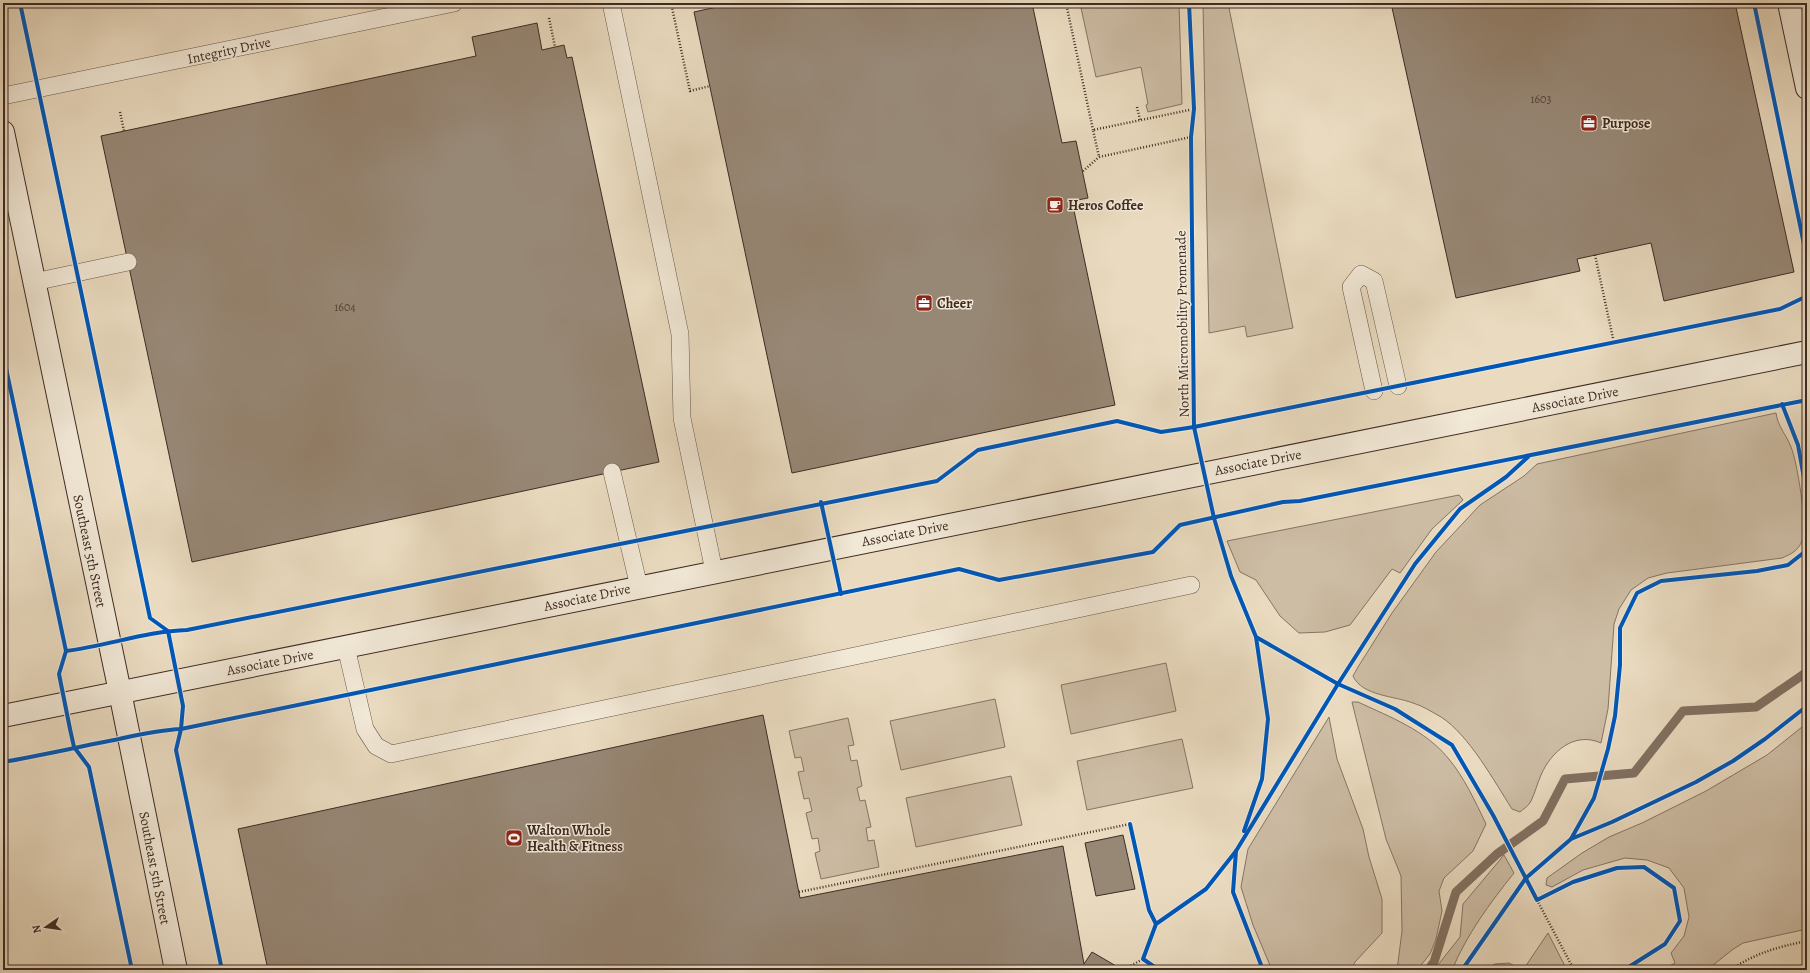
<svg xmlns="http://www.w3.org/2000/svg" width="1810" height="973" font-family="Alegreya,serif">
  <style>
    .green { fill: #cdbda5; stroke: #867464 }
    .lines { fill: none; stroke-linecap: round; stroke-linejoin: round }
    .stream { stroke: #827162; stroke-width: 9 }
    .building { fill: #978775; stroke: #3e2b24 }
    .lane-casing { stroke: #69574b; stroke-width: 18 }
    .secondary-casing { stroke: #3e2b24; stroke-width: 24 }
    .path { stroke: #3e2b24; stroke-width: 2.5; stroke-dasharray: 1 2; stroke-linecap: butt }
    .lane { stroke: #f1e8d6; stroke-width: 17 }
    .secondary { stroke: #f1e8d6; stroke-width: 22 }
    .cycleway-casing { stroke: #f1e8d6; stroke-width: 6 }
    .cycleway { stroke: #0057b8; stroke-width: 4 }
    .labels { text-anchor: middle; stroke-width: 3; stroke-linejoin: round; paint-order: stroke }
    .number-label { font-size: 12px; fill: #544238 }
    .street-label { font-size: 14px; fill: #3e2b24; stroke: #f1e8d6 }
    .poi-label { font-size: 14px; font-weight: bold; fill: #3e2b24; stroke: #f1e8d6; text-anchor: start }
  </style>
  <rect width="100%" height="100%" fill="#eadbc0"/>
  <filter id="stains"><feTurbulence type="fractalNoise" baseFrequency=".005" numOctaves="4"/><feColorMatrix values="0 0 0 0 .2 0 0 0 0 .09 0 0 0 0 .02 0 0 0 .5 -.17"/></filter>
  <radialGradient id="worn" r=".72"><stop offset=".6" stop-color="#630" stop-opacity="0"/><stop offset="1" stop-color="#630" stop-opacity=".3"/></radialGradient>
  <g class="green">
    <polygon points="1080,3 1179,3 1182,104 1148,112 1146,105 1148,104 1141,67 1096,77"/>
    <polygon points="1203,3 1228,3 1293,328 1247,337 1245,326 1209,333"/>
    <path d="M1776 413C1778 427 1786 434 1791 447 1797 461 1808 527 1802 541 1798 551 1791 554 1782 558L1667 573 1648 578 1631 590 1619 609 1614 624 1608 709 1601 743C1574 731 1551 752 1541 775 1537 784 1535 793 1531 801 1529 806 1523 809 1520 812L1512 809C1494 781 1469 735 1441 717 1432 712 1423 706 1413 703 1395 696 1362 696 1353 676L1358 667 1392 613 1436 552 1480 505 1524 476 1537 464Z"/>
    <polygon points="1459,495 1463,500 1432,529 1400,573 1392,569 1350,625 1325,632 1299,633 1280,616 1256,580 1240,572 1227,541"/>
    <polygon points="1166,663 1176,711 1071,734 1061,685"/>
    <polygon points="995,699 1005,747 901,770 890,721"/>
    <path d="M1352 702H1358C1390 717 1425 730 1448 758 1464 777 1475 801 1486 824L1473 851 1444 878 1439 891 1442 911 1436 939 1430 954 1417 970H1397L1402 931 1401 876 1386 839Z"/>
    <polygon points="1329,717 1337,759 1363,829 1369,857 1382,899 1382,933 1355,962 1351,970 1272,970 1253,925 1241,887 1248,849"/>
    <polygon points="848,718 854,745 848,746 851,761 857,760 862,786 857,788 860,801 865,800 871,827 866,828 868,841 874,840 879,867 821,879 815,853 820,851 818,838 812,839 806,813 812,811 809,798 804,799 798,772 804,771 801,757 795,758 789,731"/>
    <polygon points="1807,723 1807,929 1743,943 1732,950 1707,970 1662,970 1675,963 1671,953 1684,936 1689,917 1684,888 1669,868 1647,860 1625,858 1583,870 1552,887 1546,885 1547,878 1582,853 1609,837 1642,823 1706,791 1767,755"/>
    <polygon points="1182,739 1193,788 1087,810 1077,761"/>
    <polygon points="1011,776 1022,825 916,847 906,798"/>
    <path d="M1504 855 1514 873C1490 903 1467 934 1452 970H1434L1460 937 1463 904Z"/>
    <polygon points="1548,933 1567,970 1523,970"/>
    <polygon points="1509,963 1522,970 1483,970 1495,964"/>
  </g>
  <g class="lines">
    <polyline class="stream" points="1428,970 1434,962 1456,892 1497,854 1543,821 1565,779 1634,773 1683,711 1756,707 1807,672"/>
  </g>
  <g class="building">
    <polygon points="735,3 1032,3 1062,143 1076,141 1088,198 1072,201 1115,405 792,473 694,12"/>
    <polygon points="1391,3 1735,3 1794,272 1664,301 1651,243 1577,259 1580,271 1456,298"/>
    <polygon points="537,23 542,50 564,45 567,58 572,57 659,462 192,562 101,136 476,56 472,37"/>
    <polygon points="763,715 800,898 1063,846 1084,964 1092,952 1123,970 268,970 238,829"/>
    <polygon points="1123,835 1135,889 1096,896 1085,843"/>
  </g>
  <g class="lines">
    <g class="lane-casing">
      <g id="lane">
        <polyline points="611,3 680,334 682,418 714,571"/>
        <polyline points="3,96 454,3"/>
        <polyline points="34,282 128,262"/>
        <polyline points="1374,391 1351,287 1361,274 1374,281 1398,386"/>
        <polyline points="612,472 639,587"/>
        <polyline points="346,647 365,729 376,746 391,754 1191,585"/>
      </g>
    </g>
    <g class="secondary-casing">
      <g id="secondary">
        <polyline points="1789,3 1807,88"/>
        <polyline points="3,132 120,692 176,970"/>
        <polyline points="3,716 1807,352"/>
      </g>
    </g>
    <g class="path">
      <polyline points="671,3 690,91 710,86"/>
      <polyline points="1066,3 1093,130"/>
      <polyline points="549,18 555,47"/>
      <polyline points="1137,107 1140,120"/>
      <polyline points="120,112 124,131"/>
      <polyline points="1191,137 1099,157 1093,130 1194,109"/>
      <polyline points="1083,171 1099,157"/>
      <polyline points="1595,255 1614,343"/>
      <polyline points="799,892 1130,824"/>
      <polyline points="1537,900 1574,970"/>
      <polyline points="1123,970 1143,959"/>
      <path d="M1730 970C1756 953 1777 947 1807 941"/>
    </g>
    <use href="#lane" class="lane"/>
    <use href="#secondary" class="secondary"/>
    <g class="cycleway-casing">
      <g id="cycleway">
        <polyline points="20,3 150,618 168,631 183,706 181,729 176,750 222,970"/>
        <polyline points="1189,3 1194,109 1191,137 1194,427 1214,518 1231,576 1256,637 1338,684 1395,709 1452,745 1493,815 1537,900 1573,882 1617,868 1644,867 1674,888 1680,921 1665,944 1624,970"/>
        <polyline points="1754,3 1807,259"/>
        <polyline points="3,354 66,651 59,674 70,729 74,747 89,767 132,970"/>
        <polyline points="1782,404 1798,445 1807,495"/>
        <polyline points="821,502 841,594"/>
        <path d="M66 651C107 646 147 631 187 630L937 481 978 450 1117 421 1161 432 1194 427 1780 309 1807 296"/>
        <path d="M3 762C38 756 73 748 109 741 133 736 156 730 181 729L959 569 999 580 1153 552 1180 525 1283 502 1300 501 1807 400"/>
        <polyline points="1130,824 1149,910 1156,924"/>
        <polyline points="1244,831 1262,779 1268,719 1256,637"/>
        <polyline points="1571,839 1594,798 1608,749 1615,716 1620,665 1620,628 1637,593 1661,581 1757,571 1788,565 1807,550"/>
        <polyline points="1236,851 1233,892 1263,970"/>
        <polyline points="1159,970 1143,959 1156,924 1206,889 1236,851 1338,684 1415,564 1460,509 1506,477 1528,457"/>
        <polyline points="1462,970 1526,878 1571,839 1612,822 1696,782 1733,761 1765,739 1807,706"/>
      </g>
    </g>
    <use href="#cycleway" class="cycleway"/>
  </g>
  <defs>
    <g id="office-square" transform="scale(0.9)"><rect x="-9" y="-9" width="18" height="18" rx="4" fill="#8f2418" stroke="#f1e8d6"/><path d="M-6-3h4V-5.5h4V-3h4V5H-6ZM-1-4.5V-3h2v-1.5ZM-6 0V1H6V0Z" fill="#fff"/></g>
    <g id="cafe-square" transform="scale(0.9)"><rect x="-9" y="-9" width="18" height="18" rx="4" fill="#8f2418" stroke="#f1e8d6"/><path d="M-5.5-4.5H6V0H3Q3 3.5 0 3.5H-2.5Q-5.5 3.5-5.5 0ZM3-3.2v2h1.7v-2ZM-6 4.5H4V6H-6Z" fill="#fff"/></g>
    <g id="stadium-square" transform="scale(0.9)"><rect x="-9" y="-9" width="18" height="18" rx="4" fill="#8f2418" stroke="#f1e8d6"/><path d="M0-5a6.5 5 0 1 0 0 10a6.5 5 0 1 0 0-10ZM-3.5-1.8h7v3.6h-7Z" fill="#fff"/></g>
  </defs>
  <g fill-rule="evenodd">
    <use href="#office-square" x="1589" y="123"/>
    <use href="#cafe-square" x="1055" y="205"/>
    <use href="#office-square" x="924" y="303"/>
    <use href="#stadium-square" x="514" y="838"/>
  </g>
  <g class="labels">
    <g class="number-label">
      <text x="1541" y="103">1603</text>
      <text x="345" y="311">1604</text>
    </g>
    <g class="street-label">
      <text transform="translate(229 50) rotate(-12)" y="5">Integrity Drive</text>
      <text transform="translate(1182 324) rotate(-91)" y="5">North Micromobility Promenade</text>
      <text transform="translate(1575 399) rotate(-11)" y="5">Associate Drive</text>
      <text transform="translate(1258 462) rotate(-11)" y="5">Associate Drive</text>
      <text transform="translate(905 533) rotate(-11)" y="5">Associate Drive</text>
      <text transform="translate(90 551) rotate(78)" y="5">Southeast 5th Street</text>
      <text transform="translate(587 597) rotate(-12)" y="5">Associate Drive</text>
      <text transform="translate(270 662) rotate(-11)" y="5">Associate Drive</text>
      <text transform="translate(155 868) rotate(79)" y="5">Southeast 5th Street</text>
    </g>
    <g class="poi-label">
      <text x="1602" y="128">Purpose</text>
      <text x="1068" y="210">Heros Coffee</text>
      <text x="937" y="308">Cheer</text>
      <text x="527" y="835">Walton Whole<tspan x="527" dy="16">Health &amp; Fitness</tspan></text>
    </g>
  </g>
  <rect width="1810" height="973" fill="none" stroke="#eadbc0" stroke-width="16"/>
  <rect x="4" y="4" width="1802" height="965" fill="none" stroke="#3e2b24" stroke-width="2"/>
  <rect x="8" y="8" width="1794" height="957" fill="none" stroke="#3e2b24"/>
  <g transform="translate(46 927) rotate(257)" stroke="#f1e8d6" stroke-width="3" paint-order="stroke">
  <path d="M0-3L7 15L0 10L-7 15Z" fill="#3e2b24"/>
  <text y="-6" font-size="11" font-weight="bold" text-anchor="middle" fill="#3e2b24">N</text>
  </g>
  <rect width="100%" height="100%" filter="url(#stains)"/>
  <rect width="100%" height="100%" fill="url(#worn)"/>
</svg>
